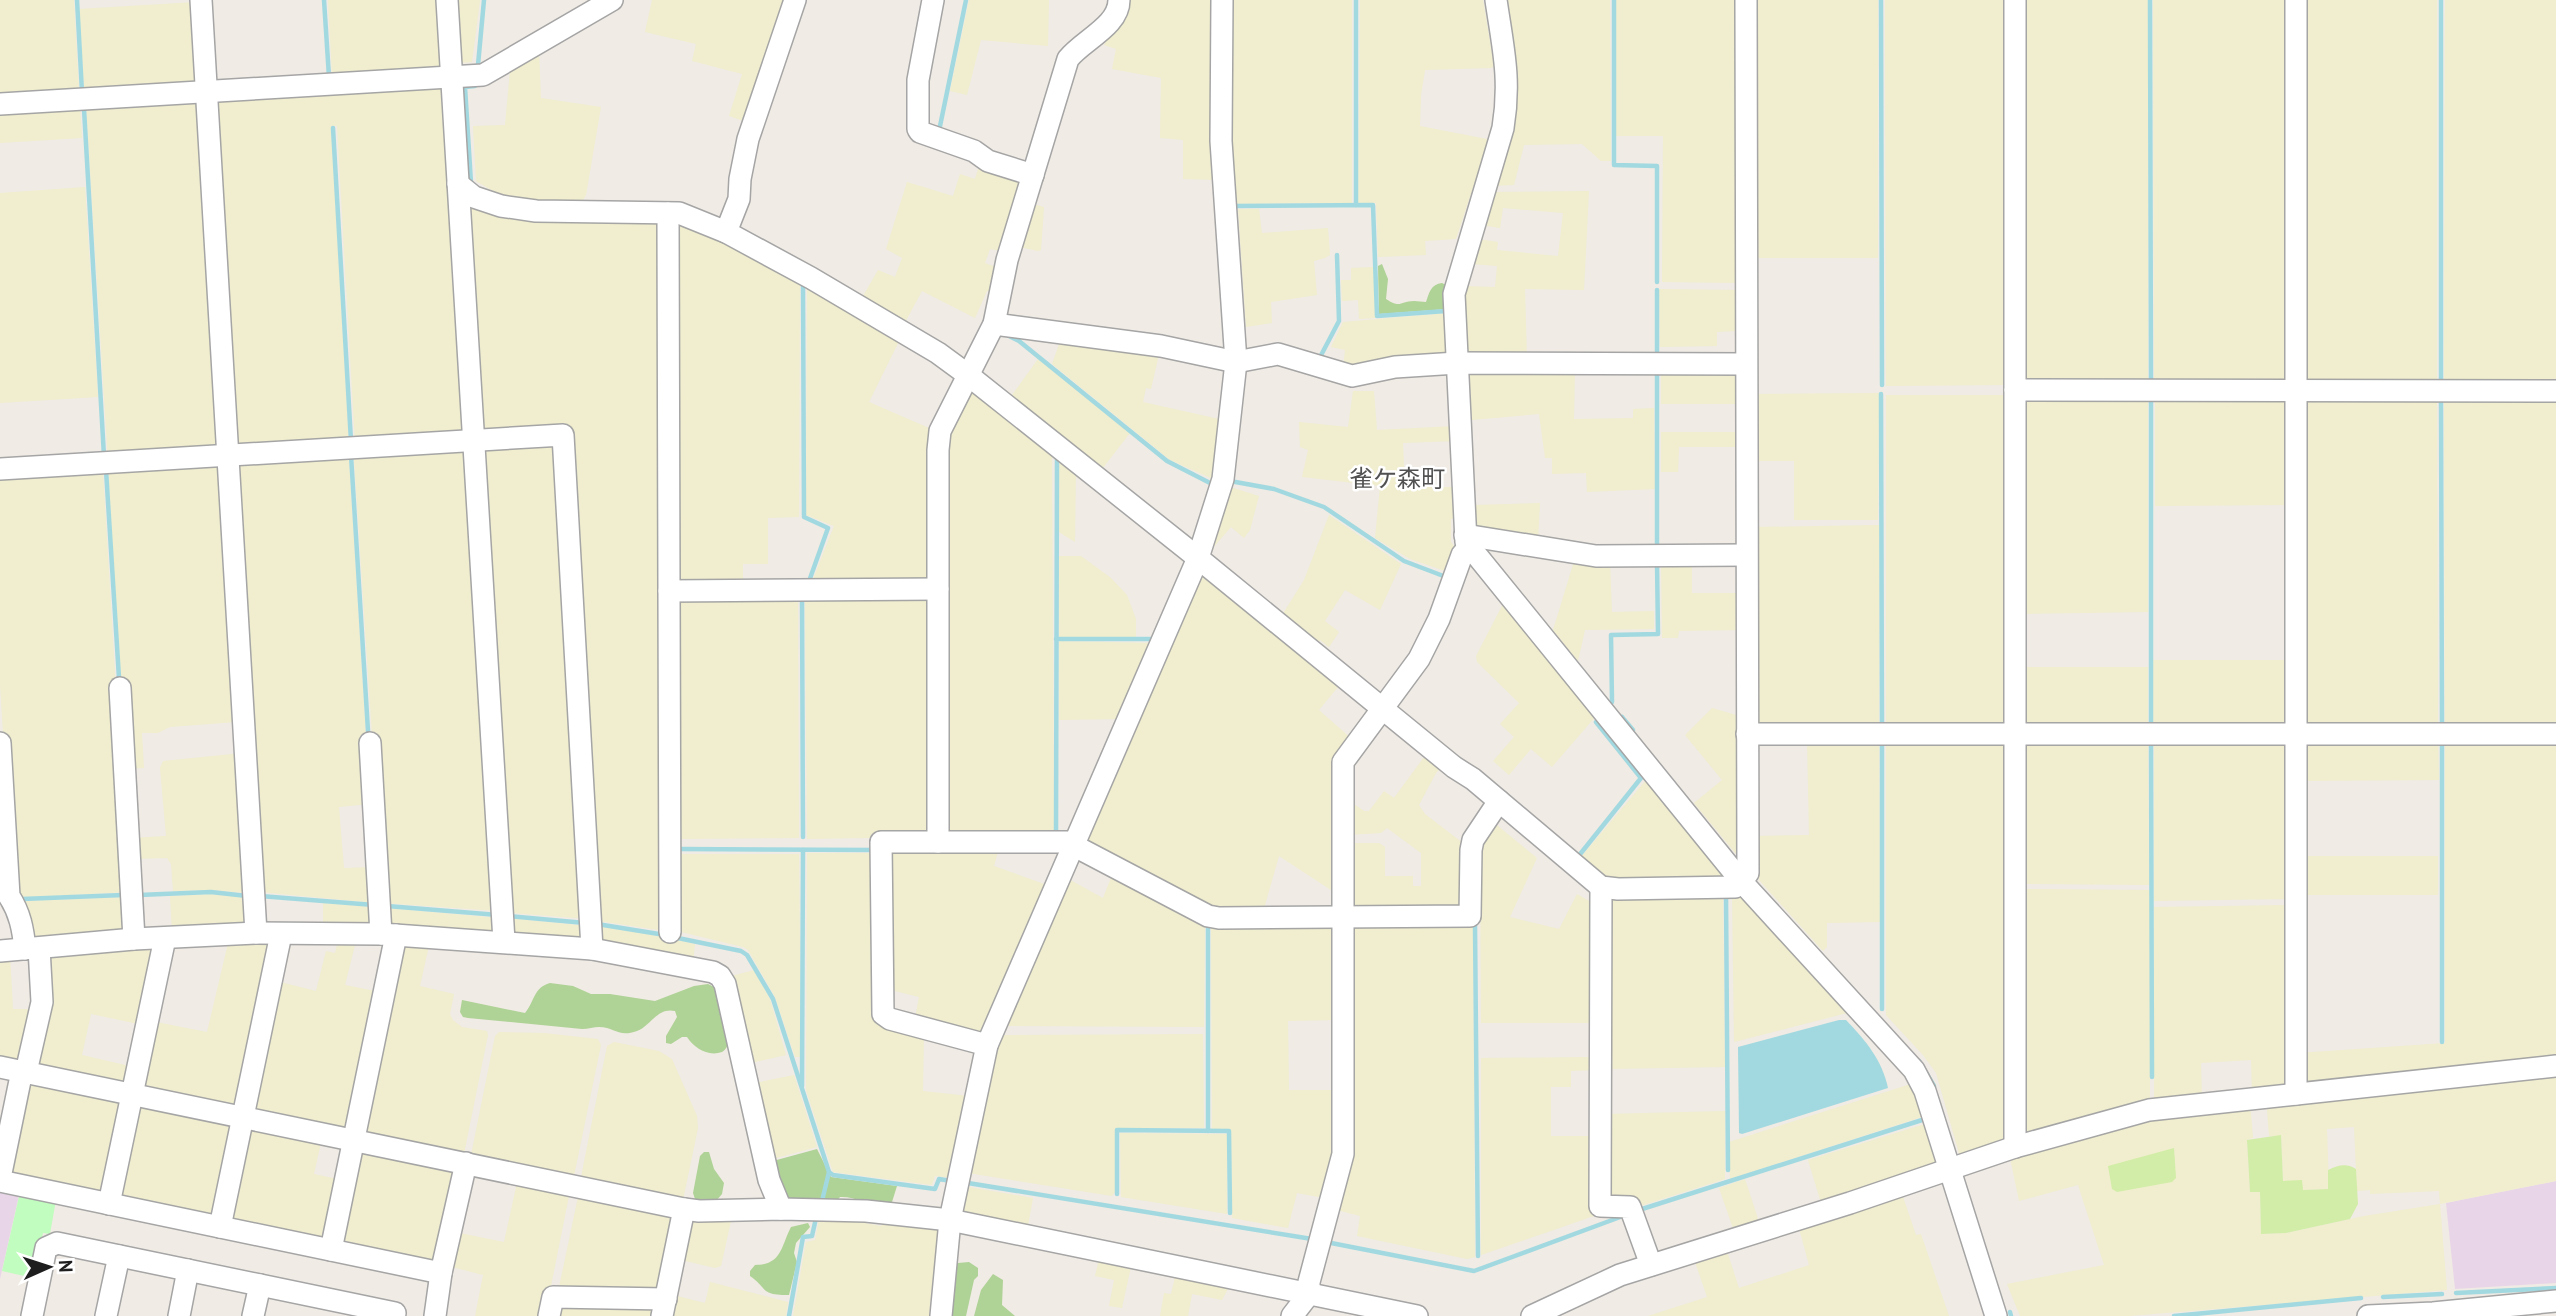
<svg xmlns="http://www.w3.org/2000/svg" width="2556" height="1316" font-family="'PT Sans','Noto Sans JP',sans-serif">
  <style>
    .industrial { fill: #e9d5e8 }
    .farmland { fill: #f0eece }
    .grass { fill: #d2eda7 }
    .forest { fill: #afd296 }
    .park { fill: #c1fdbe }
    .water { fill: #a2d9e0 }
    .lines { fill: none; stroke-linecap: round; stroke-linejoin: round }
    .stream { stroke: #a2d9e0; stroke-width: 4.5 }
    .minor-casing { stroke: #a5a5a5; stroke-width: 24 }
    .minor { stroke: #fff; stroke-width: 21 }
    .labels { text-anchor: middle; stroke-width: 5; stroke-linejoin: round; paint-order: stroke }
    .quarter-label { font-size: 24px; fill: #515151; stroke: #fff }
  </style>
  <rect width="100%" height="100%" fill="#f0ebe4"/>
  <g class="industrial">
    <polygon points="2556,1181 2556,1283 2455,1289 2446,1203"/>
    <polygon points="0,1186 20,1191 0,1279"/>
  </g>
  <g class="farmland">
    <polygon points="0,0 74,0 79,90 0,94"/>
    <polygon points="328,0 440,0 444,68 332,74"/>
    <polygon points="456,0 480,0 472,62 460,63"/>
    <polygon points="652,0 788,0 746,122 729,116 742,74 692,61 696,44 645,32"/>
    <polygon points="969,0 1049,0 1048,46 981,40 967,95 950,91"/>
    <polygon points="1123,0 1215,0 1219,180 1183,179 1183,140 1160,138 1161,78 1112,69 1116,49 1104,45 1123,14"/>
    <polygon points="1228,0 1352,0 1352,203 1234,204 1227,139"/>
    <polygon points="1360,0 1483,0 1494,66 1491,68 1425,70 1421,95 1420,126 1487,139 1488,142 1456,239 1425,241 1426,255 1378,257 1376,203 1358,203"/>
    <polygon points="1508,0 1610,0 1611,161 1601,161 1582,144 1524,145 1514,185 1493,186 1513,83 1518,78"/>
    <polygon points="1616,0 1740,0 1739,283 1662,282 1663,136 1616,136"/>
    <rect x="1757" y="0" width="121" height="258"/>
    <polygon points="1885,0 2011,0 2008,385 1886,386"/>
    <rect x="2019" y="0" width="129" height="386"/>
    <polygon points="2153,0 2290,0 2291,383 2154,386"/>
    <polygon points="2300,0 2437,0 2437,380 2301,380"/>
    <polygon points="2445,0 2556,0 2556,379 2444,380"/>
    <polygon points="196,2 201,84 84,90 79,9"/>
    <polygon points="539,52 541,98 601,107 586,195 578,208 503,197 476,181 473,126 505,125 510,70"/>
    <polygon points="445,84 468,432 355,443 337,126 331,126 349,443 235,450 213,99"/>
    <polygon points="198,98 224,447 108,460 86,106"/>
    <polygon points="80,107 82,138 0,143 0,111"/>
    <polygon points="980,163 1025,177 1006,252 990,249 985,263 1001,269 993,291 987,291 975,318 922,291 902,328 859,303 878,270 895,277 902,258 886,249 907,182 953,196 960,174 975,179"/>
    <polygon points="85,187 98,397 0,403 0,193"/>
    <polygon points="1589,191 1584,290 1525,289 1527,359 1468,358 1464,286 1495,287 1497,266 1471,264 1477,239 1498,242 1497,250 1558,256 1563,213 1503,208 1500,228 1481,225 1491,192"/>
    <polygon points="468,198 653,221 657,225 659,851 665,931 599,921 568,431 483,436"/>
    <polygon points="1029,203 1044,207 1041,250 1038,251 1015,246"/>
    <polygon points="1238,209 1259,209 1262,233 1328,228 1330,255 1325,258 1314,261 1317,295 1271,302 1272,323 1246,327"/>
    <polygon points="680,220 800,277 799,517 768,518 768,564 743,564 743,585 676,586 674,221"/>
    <polygon points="1374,267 1376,318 1359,319 1358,300 1342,301 1341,280 1351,280 1351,268"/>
    <polygon points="814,285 901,337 869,402 936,431 933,585 810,587 834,526 806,515 807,288"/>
    <polygon points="1659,289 1738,290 1736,331 1717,332 1717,346 1660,347"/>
    <polygon points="1448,313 1451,354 1343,369 1345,350 1331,347 1343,322"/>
    <polygon points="1061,339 1160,350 1151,389 1146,388 1143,402 1219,419 1213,479 1170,460 1052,364"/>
    <polygon points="1038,359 1130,433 1099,473 1007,402"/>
    <polygon points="1735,366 1742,404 1661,404 1661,367"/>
    <polygon points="1469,367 1575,368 1574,419 1633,418 1633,409 1654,408 1655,489 1587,492 1586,473 1552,474 1552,458 1545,458 1539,414 1472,420"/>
    <polygon points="972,385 1052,450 1054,834 946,833 948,430"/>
    <polygon points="1353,391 1374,391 1377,430 1455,426 1456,441 1403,443 1405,487 1458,487 1459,518 1451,519 1451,542 1454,546 1448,572 1410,559 1375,538 1380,486 1302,477 1308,450 1300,447 1299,422 1348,427"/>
    <polygon points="2022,392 2148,394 2148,612 2019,614"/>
    <polygon points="1879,393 1878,520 1794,520 1794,461 1756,461 1756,394"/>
    <polygon points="1886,395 2011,395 2011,729 1886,730"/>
    <polygon points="2155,395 2291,398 2290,505 2155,506"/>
    <polygon points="2437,395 2438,730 2303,730 2299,399"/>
    <polygon points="2444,395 2556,395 2556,730 2445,730"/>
    <polygon points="1661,432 1742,432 1742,447 1679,447 1678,472 1661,472"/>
    <polygon points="558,442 588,919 512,913 482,447"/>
    <polygon points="469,451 499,911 383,903 354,458"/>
    <polygon points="1059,456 1076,468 1075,542 1059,532"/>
    <polygon points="349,458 370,804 339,807 344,868 374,867 375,903 260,892 233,464"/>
    <polygon points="225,464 236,722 170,727 158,733 142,733 144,768 126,769 108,472"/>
    <polygon points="103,472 128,892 18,898 13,893 0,684 0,478"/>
    <polygon points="1227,486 1259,496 1250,530 1244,538 1231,527 1206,556"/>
    <polygon points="1540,503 1538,539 1476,533 1474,505"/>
    <polygon points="1329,515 1401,564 1380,610 1345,590 1325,621 1339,632 1329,647 1320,640 1314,647 1279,620 1304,580"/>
    <polygon points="1879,525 1879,730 1757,730 1755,527"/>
    <polygon points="1059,556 1081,556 1111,578 1127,595 1136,619 1136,637 1059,638"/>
    <polygon points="1575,558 1610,561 1612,612 1654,611 1654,629 1585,630 1578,661 1553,630"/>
    <polygon points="1661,560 1692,560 1692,593 1743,593 1743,630 1679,631 1678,638 1662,638"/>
    <polygon points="1200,573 1210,582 1214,577 1343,681 1319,710 1354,741 1337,894 1279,856 1263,912 1221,913 1083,839"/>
    <polygon points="677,594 798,594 799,838 677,839"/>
    <polygon points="933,594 928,837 807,839 805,595"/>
    <polygon points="1504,602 1596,716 1552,767 1531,749 1509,775 1493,761 1514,737 1500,724 1519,703 1477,662 1476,656"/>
    <polygon points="1059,641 1152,643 1120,719 1059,720"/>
    <polygon points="2153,660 2290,660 2290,726 2153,730"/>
    <polygon points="2019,667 2148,667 2148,730 2022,730"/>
    <polygon points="1712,708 1743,717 1741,860 1694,803 1722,780 1685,735"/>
    <polygon points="1879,737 1880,922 1827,923 1827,947 1823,951 1759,880 1758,836 1809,835 1807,738"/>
    <polygon points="1886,737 2011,737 2012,1140 1961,1160 1936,1073 1923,1055 1886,1015"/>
    <polygon points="2024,737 2148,738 2149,885 2020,884"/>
    <polygon points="2445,737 2556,739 2556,1063 2299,1089 2298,1053 2445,1043"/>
    <polygon points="2287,738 2290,899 2154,901 2154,739"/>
    <polygon points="2438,738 2439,780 2299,781 2299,741"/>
    <polygon points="242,753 245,893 212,890 173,891 171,864 167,858 132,859 131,838 166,836 160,768 163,761"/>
    <polygon points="1427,753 1443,765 1436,773 1419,805 1425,814 1468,847 1468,908 1350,914 1350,843 1379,843 1385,847 1385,876 1413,876 1413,886 1421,886 1421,853 1387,828 1381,833 1347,835 1345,798 1364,811 1369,811 1384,791 1394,798"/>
    <polygon points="1647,779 1725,874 1718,883 1613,882 1580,858"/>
    <polygon points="1492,821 1537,858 1510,917 1559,929 1577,894 1598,906 1597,1023 1481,1023 1480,838"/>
    <polygon points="885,852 998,852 994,866 1047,885 983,1037 914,1023 919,997 887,989"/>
    <polygon points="807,853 878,853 878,1014 924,1034 923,1091 969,1096 953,1178 935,1176 932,1185 833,1172 806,1090"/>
    <polygon points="674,854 799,854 801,1057 795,1057 775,997 748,950 743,947 677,931"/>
    <rect x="2299" y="856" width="139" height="39"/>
    <polygon points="1112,875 1205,926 1204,1027 1005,1026 1065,877 1103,898"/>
    <polygon points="2019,889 2150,890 2150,1105 2020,1140"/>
    <polygon points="1732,891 1740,891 1851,1012 1734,1042"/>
    <polygon points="211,894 249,897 250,926 172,932 170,896"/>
    <polygon points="1606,896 1723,896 1725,1067 1606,1069"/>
    <polygon points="126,897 128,933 32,945 20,901"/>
    <polygon points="323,903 376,907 376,927 323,931"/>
    <polygon points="2291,905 2290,1087 2252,1094 2251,1060 2201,1063 2202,1099 2154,1104 2154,907"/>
    <polygon points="386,908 499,918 491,935 391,932"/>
    <polygon points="507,918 588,926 589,942 510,937"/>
    <polygon points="595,926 632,930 695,944 693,963 596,946"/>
    <polygon points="1338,927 1338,1020 1288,1021 1289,1090 1337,1090 1337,1166 1329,1199 1297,1193 1288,1228 1232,1218 1231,1130 1212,1130 1211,928"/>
    <polygon points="1346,927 1473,927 1475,1257 1467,1259 1357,1236 1360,1216 1337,1210"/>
    <polygon points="271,938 240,1108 141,1091 151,1021 207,1032 229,939"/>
    <polygon points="338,941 356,941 345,985 380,992 351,1130 250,1114 276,981 316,991 326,951 335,953"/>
    <polygon points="401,941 430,941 420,986 454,994 450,1014 453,1020 462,1027 487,1031 488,1035 464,1154 363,1137"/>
    <polygon points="158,944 143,1025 91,1014 82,1055 134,1067 130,1086 34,1069 43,955"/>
    <polygon points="10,954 13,1009 37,1009 25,1063 0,1063 0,955"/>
    <polygon points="754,970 770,999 786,1055 747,1064 728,977"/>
    <polygon points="499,1032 544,1033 598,1039 601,1045 574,1176 471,1155 495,1036"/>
    <polygon points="1203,1034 1204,1128 1115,1128 1115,1192 1112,1196 968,1173 999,1035"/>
    <polygon points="614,1042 659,1051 672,1059 697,1116 698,1128 683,1200 581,1177 607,1046"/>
    <polygon points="1597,1057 1597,1070 1571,1071 1571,1087 1551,1087 1551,1136 1597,1136 1597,1213 1594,1216 1481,1255 1481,1058"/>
    <polygon points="2556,1070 2556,1181 2440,1204 2447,1290 2129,1316 2020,1316 2007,1284 2104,1265 2078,1185 2019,1201 2009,1153 2149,1116 2250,1102 2253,1138 2247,1140 2250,1192 2260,1191 2261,1234 2286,1233 2364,1216 2440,1204 2439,1191 2370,1194 2370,1190 2357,1191 2354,1127 2327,1129 2329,1189 2303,1190 2283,1181 2281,1136 2269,1136 2267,1110 2276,1099"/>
    <polygon points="794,1075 817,1147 769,1160 750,1084"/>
    <polygon points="24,1081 125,1097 107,1198 8,1180"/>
    <polygon points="1914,1083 1925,1116 1730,1179 1729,1142"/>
    <polygon points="135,1101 235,1120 218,1220 113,1201"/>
    <polygon points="1725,1111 1725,1179 1640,1206 1606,1199 1606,1114"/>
    <polygon points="1928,1123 1941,1162 1822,1206 1808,1160"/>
    <polygon points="244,1125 322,1138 314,1174 342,1180 329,1242 226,1225"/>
    <polygon points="1120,1133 1227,1134 1227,1214 1121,1197"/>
    <polygon points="357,1149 455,1167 439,1265 339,1248"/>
    <polygon points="518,1178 570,1191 545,1316 475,1316 483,1275 448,1266 455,1232 504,1242"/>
    <polygon points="1745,1179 1760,1225 1735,1234 1719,1188"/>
    <polygon points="963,1186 1033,1198 1027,1231 959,1217"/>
    <polygon points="1900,1188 1916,1235 1921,1234 1949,1316 1648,1316 1707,1297 1695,1262 1727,1251 1739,1288 1809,1265 1797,1221"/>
    <polygon points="579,1192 677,1211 663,1293 558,1292"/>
    <polygon points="690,1215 728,1217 731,1221 721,1266 715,1268 681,1260"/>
    <polygon points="820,1215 881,1226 883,1220 938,1228 929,1316 793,1316 806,1242 815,1240"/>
    <polygon points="1100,1255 1132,1262 1122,1308 1109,1306 1114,1280 1095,1276"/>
    <polygon points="1177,1269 1232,1281 1222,1300 1192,1294 1188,1316 1160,1316 1164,1293 1171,1294"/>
    <polygon points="710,1282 788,1302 786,1316 669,1316 673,1295 705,1303"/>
    <polygon points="658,1301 657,1316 553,1316 556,1304"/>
  </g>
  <g class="grass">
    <path d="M2281 1135 2283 1181 2302 1180 2303 1190 2328 1189V1170C2339 1165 2346 1163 2356 1169L2358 1204 2350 1219 2286 1233 2261 1234 2260 1192H2250L2247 1140Z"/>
    <polygon points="2174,1148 2176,1178 2172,1182 2117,1192 2112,1189 2108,1166"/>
  </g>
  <g class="forest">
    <path d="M1382 264 1388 279 1386 299C1401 309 1400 301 1414 301 1418 301 1422 302 1426 302 1429 293 1431 284 1442 283L1446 285 1448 309 1379 314 1378 266Z"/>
    <path d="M550 983 573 986 591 994H610L655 1001 694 986 708 984 716 988 732 1039C729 1043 726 1050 722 1052 708 1057 694 1048 687 1037H682L671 1044 666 1043V1036L677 1017 675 1011C657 1007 651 1026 637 1031 618 1038 615 1027 599 1027 594 1027 588 1029 582 1029L468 1018 463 1017 460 1012 462 1000 525 1013C535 1001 533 988 550 983Z"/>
    <path d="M817 1149 831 1177 897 1186 892 1202C874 1210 859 1196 840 1197L836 1202 786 1203 773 1161Z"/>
    <polygon points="704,1152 709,1152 714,1169 724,1183 722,1194 716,1201 696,1202 693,1193 700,1156"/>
    <path d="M808 1223 810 1227 796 1243 794 1253 797 1262 789 1295C759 1295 768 1288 750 1276V1271L755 1265C782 1265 781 1246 791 1227Z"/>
    <polygon points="969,1262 978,1268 978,1276 974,1280 966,1316 948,1316 952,1267 958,1263"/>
    <polygon points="993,1274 1003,1280 1002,1305 1015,1316 974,1316 981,1290"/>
  </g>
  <polygon class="park" points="20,1192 56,1200 50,1234 43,1233 33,1278 2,1271"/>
  <path class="water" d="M1839 1020H1846C1866 1041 1882 1060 1888 1088L1742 1134 1739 1133 1738 1047Z"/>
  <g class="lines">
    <g class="stream">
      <polyline points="77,0 82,92"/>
      <polyline points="324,0 329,77"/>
      <polyline points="1614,0 1614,165 1657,166 1657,282"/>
      <polyline points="1881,0 1882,385"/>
      <polyline points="2150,0 2151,385"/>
      <polyline points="2441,0 2441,383"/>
      <polyline points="478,65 484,0"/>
      <polyline points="84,109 104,456"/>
      <polyline points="333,128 351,441"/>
      <polyline points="939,131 966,0"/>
      <polyline points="473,186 471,183 465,87 475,86"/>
      <polyline points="1356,205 1356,0"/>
      <polyline points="1235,208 1234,206 1373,205 1377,316 1446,311"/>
      <polyline points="803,282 804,517 828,528 808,584"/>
      <polyline points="1657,290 1657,359"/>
      <polyline points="1007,335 1019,341 1167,461 1212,484"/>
      <polyline points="1318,361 1339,321 1337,255"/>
      <polyline points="1657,370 1657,547"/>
      <polyline points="1881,394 1882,728"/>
      <polyline points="2151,398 2151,728"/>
      <polyline points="2441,402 2442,725"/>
      <polyline points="351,455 368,731"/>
      <polyline points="106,470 119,678"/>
      <polyline points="1230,481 1274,489 1324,507 1404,561 1446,577"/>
      <polyline points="802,595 803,837"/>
      <polyline points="1056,639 1151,639"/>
      <polyline points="1612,702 1611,635 1658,634 1657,563"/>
      <polyline points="1622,717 1633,730"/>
      <polyline points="2151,740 2152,1077"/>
      <polyline points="2442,745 2442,1042"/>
      <polyline points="1056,834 1057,455"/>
      <polyline points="680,849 875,850"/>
      <polyline points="1579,859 1577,858 1641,778 1596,722"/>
      <polyline points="1726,894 1728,1170"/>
      <polyline points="139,895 211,892 247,896"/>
      <polyline points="260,896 374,905"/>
      <polyline points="22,899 123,895"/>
      <polyline points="387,906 498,915"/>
      <polyline points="507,916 585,923"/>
      <polyline points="597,924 665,935"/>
      <polyline points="1475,924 1478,1256"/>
      <polyline points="673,937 741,951 747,955 773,999 829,1172 833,1175 935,1189 939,1179 951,1181"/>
      <polyline points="1882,1009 1882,740"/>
      <polyline points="1919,1061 1934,1086"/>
      <polyline points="802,1086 803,850"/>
      <polyline points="1208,1131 1208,924"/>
      <polyline points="968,1183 1312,1239"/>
      <polyline points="1117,1194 1117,1130 1229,1131 1230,1213"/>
      <polyline points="821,1205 829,1172"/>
      <polyline points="1639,1210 1922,1120"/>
      <polyline points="1326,1242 1474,1271 1623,1216"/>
      <polyline points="2456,1293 2556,1288"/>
      <polyline points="2383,1297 2442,1294"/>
      <polyline points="2010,1312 2011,1316"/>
      <polyline points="789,1316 803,1237 812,1236 816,1218"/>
      <polyline points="2174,1316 2361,1298"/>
    </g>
    <g class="minor-casing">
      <g id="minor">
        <polyline points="201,0 256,933"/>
        <polyline points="447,0 504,941"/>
        <polyline points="933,0 918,80 918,129 920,132 974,151 988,161 1033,175"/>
        <path d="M1496 0C1503 48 1511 79 1503 128L1454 294 1466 542 1741 881 1914 1070 1925 1091 1996 1316"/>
        <polyline points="2296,0 2296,1094"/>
        <polyline points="0,104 483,75 612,0"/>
        <polyline points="458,184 474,197 501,206 536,211 679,213 726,232 811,278 938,353 968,375 1198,558 1454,767 1473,779 1601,887 1618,889 1735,887 1748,873 1746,0"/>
        <polyline points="668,213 669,591 938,589"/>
        <polyline points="726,232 739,199 740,179 748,139 795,0"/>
        <polyline points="994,324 1161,346 1236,362 1278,354 1352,376 1395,367 1457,363 1746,364"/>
        <polyline points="2015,390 2556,391"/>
        <polyline points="0,469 563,435 592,949"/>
        <polyline points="1465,535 1596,556 1746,555"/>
        <polyline points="669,591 670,932"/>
        <polyline points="120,688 134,939"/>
        <polyline points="1747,734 2556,734"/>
        <path d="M0 743 9 896C20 913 23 929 25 949"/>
        <polyline points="370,743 381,934"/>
        <path d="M938 842V450L940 431 994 324 1007 260 1068 59C1083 40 1119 26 1119 0"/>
        <polyline points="1601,887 1600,1206 1630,1207 1651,1265"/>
        <polyline points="0,951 134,939 256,933 381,934 592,949 713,972 720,976 725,984 769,1180 781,1209"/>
        <polyline points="987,1045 890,1019 883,1014 881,842 1067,842 1208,916 1219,918 1470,916 1471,850 1473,840 1499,801"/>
        <polyline points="0,1067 684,1209 699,1211 781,1209 866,1211 950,1220 1417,1316"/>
        <polyline points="26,1072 42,1002 39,948"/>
        <polyline points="2015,1147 2015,0"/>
        <polyline points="0,1178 22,1071"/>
        <polyline points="0,1181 441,1273"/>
        <polyline points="109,1204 165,938"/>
        <polyline points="220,1227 281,934"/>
        <polyline points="331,1250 396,935"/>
        <polyline points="32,1316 46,1248 57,1243 395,1313 394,1316"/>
        <polyline points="106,1316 119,1256"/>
        <polyline points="179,1316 188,1270"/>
        <polyline points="253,1316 260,1285"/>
        <polyline points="435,1316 441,1273 466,1163"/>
        <polyline points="549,1316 553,1297 666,1299"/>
        <polyline points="662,1316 684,1209"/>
        <polyline points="941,1316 950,1220 987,1045 1198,558 1223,479 1236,362 1221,141 1222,0"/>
        <polyline points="1292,1316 1309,1294 1309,1282 1343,1154 1343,762 1419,659 1439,619 1462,555 1469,547"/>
        <polyline points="1532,1316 1620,1275 1850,1203 2015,1147 2149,1110 2556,1066"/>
        <polyline points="2368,1316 2433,1313 2556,1301"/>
      </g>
    </g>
    <use href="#minor" class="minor"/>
  </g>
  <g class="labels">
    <g class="quarter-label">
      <text x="1397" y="487">雀ケ森町</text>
    </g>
  </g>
  <g transform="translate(49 1267) rotate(87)" stroke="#ffffff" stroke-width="5" paint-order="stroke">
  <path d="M0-5L12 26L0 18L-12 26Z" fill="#1e1e1e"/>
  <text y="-10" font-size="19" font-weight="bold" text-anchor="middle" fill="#1e1e1e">N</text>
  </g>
</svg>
